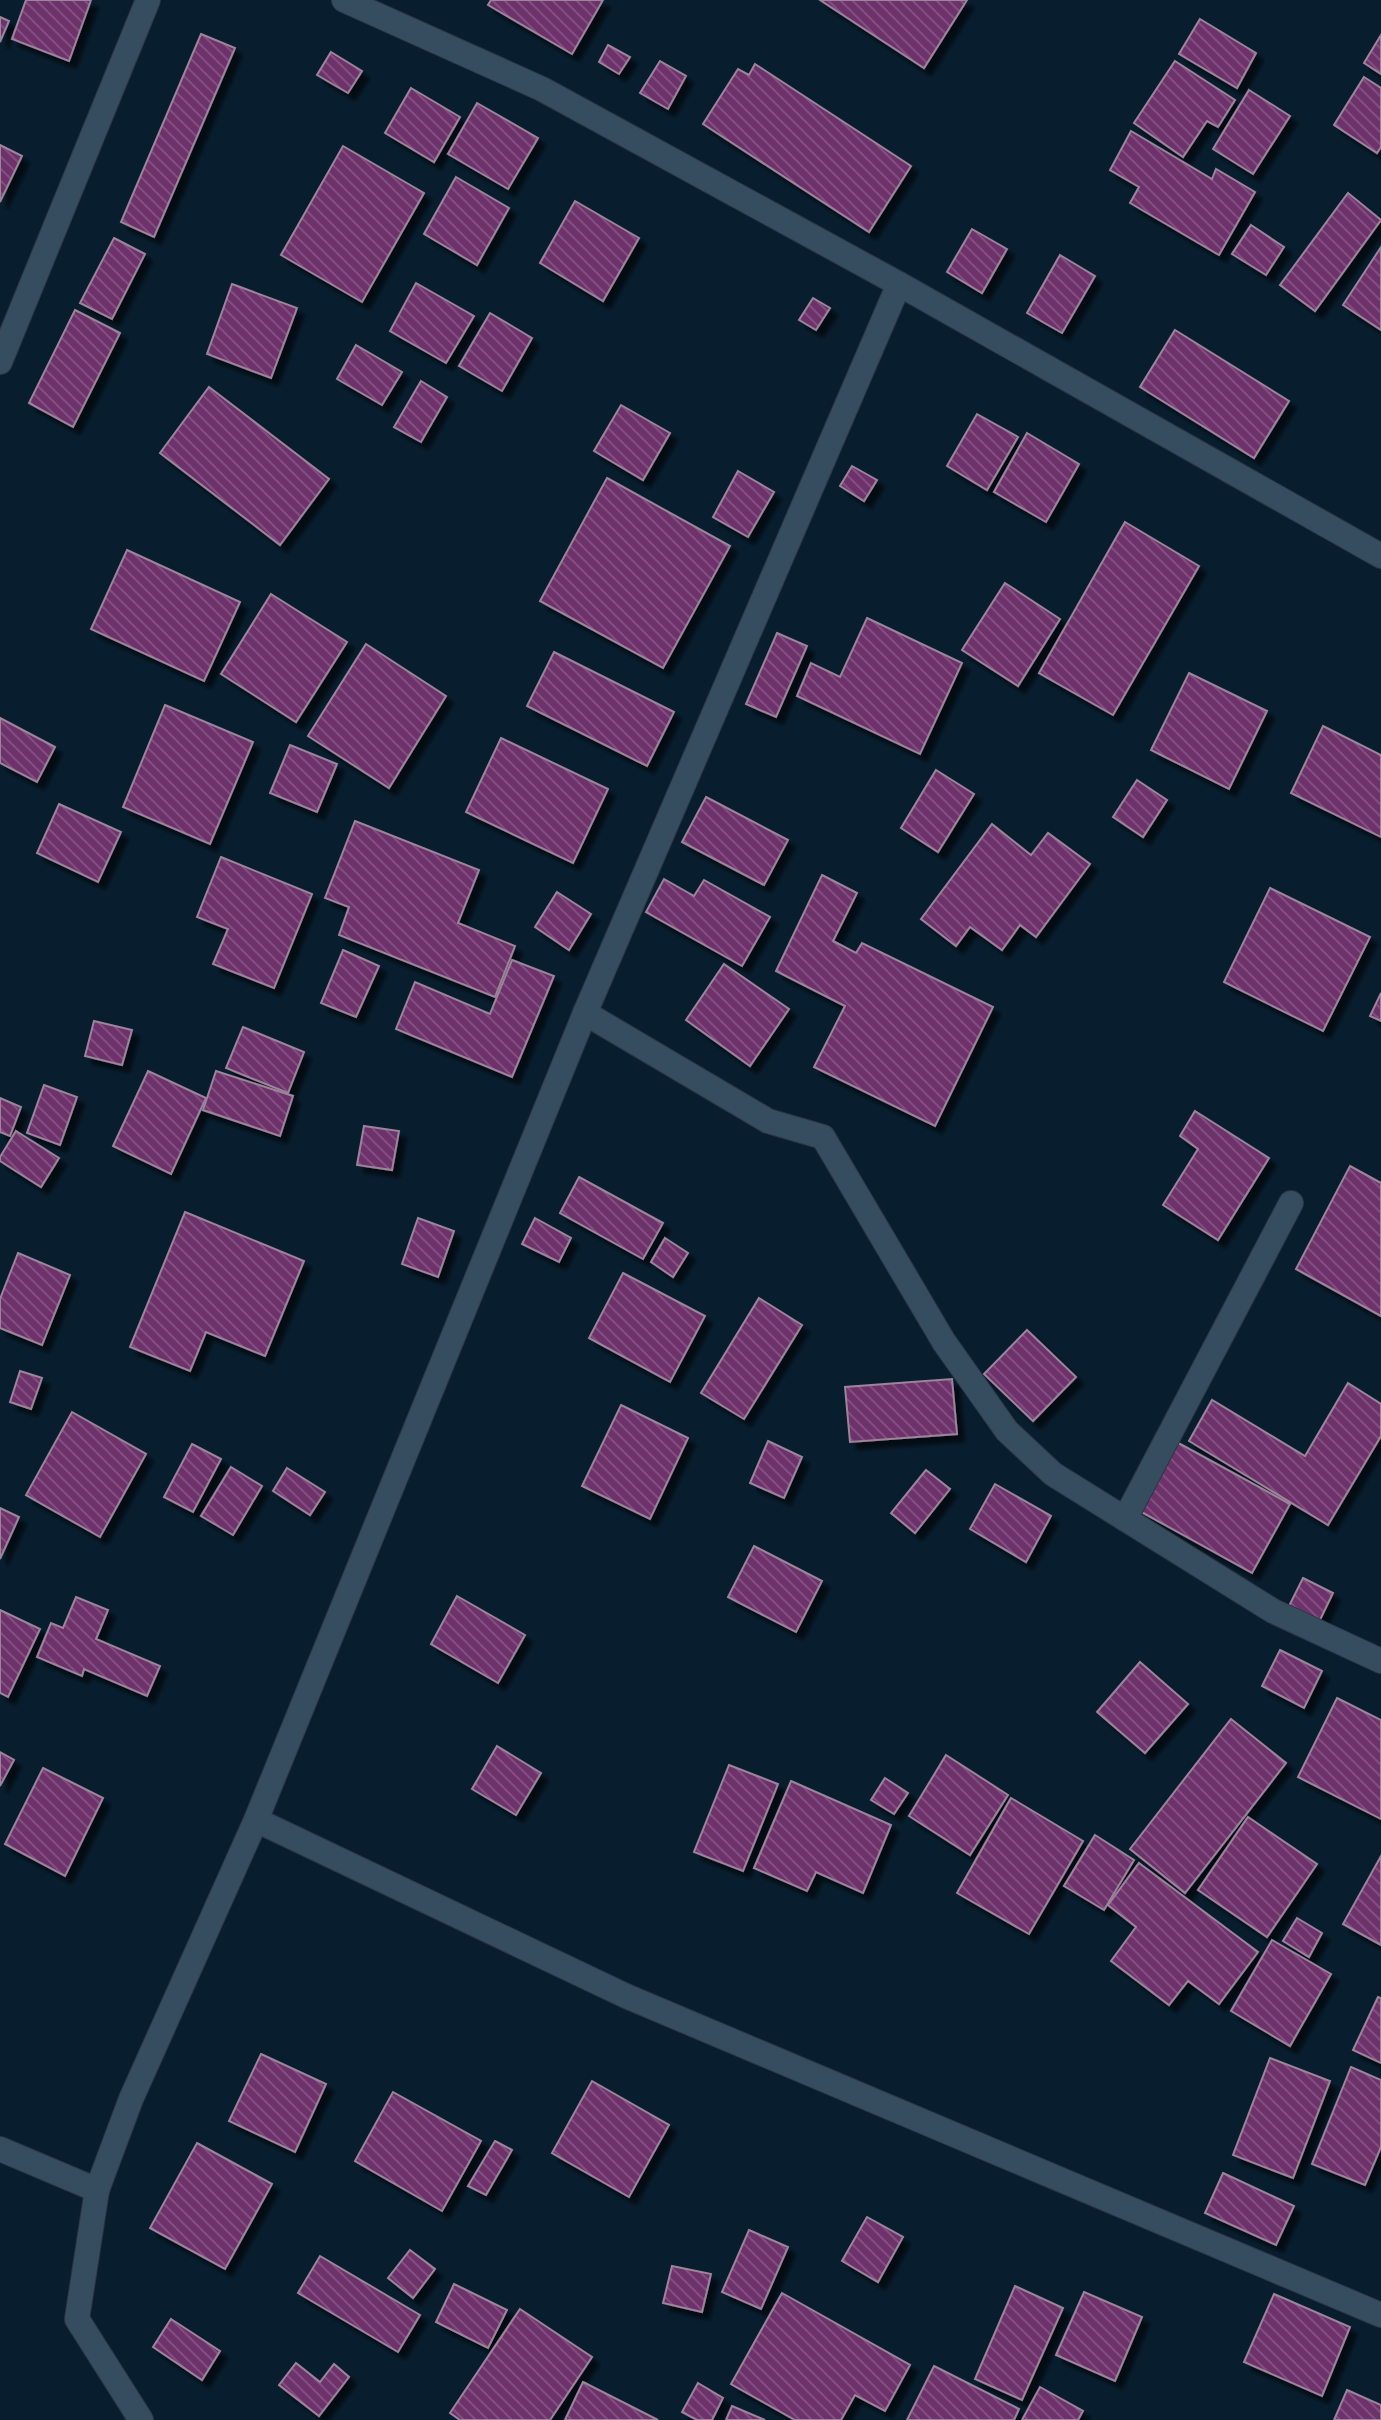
<svg xmlns="http://www.w3.org/2000/svg" width="1381" height="2420" font-family="'Sofia Sans Condensed',sans-serif">
  <style>
    .building { fill: url(#building-back-hatch); stroke: #9c849a; stroke-width: 2; filter: url(#shadow) }
    .lines { fill: none; stroke-linecap: round; stroke-linejoin: round }
    .street-casing { stroke: #2d3544; stroke-width: 26 }
    .street { stroke: #364d60; stroke-width: 24 }
  </style>
  <defs>
    <pattern id="building-back-hatch" width="6" height="6" patternUnits="userSpaceOnUse" patternTransform="scale(2)"><rect width="6" height="6" fill="#6e316b"/><path d="M-1 5l2 2M0 0l6 6M5-1l2 2" fill="none" stroke="#824e80"/></pattern>
    <filter id="shadow"><feDropShadow dx="7" dy="7" stdDeviation="2" flood-color="#0009"/></filter>
  </defs>
  <rect width="100%" height="100%" fill="#081e2f"/>
  <g class="building">
    <polygon points="26,0 91,0 69,61 12,39"/>
    <polygon points="491,0 603,0 572,54 488,5"/>
    <polygon points="820,0 967,0 924,68"/>
    <polygon points="0,17 9,21 0,42"/>
    <polygon points="1200,19 1256,53 1237,88 1179,54"/>
    <polygon points="201,34 235,48 154,237 121,222"/>
    <polygon points="1381,35 1381,74 1364,63"/>
    <polygon points="608,45 630,57 619,74 599,62"/>
    <polygon points="331,52 362,71 348,93 317,75"/>
    <polygon points="660,61 686,76 668,109 640,93"/>
    <polygon points="1175,61 1235,100 1218,127 1207,121 1183,157 1134,123"/>
    <polygon points="755,64 911,166 869,232 703,124 738,69 749,75"/>
    <polygon points="1364,77 1381,88 1381,147 1377,153 1334,125"/>
    <polygon points="411,88 460,117 434,162 385,133"/>
    <polygon points="1249,90 1290,116 1253,174 1213,149"/>
    <polygon points="477,103 538,138 508,189 448,154"/>
    <polygon points="1131,131 1212,179 1216,169 1255,192 1219,255 1130,203 1139,187 1110,170"/>
    <polygon points="0,145 22,156 0,202"/>
    <polygon points="343,146 424,193 362,302 281,255"/>
    <polygon points="456,177 509,208 477,265 424,234"/>
    <polygon points="1348,193 1381,220 1315,311 1280,285"/>
    <polygon points="575,201 639,238 603,301 540,263"/>
    <polygon points="1251,225 1284,247 1266,275 1232,254"/>
    <polygon points="972,229 1007,249 982,293 947,272"/>
    <polygon points="114,238 145,254 112,319 80,303"/>
    <polygon points="1381,247 1381,330 1343,305"/>
    <polygon points="1060,255 1095,276 1062,333 1027,313"/>
    <polygon points="416,283 474,316 446,363 390,331"/>
    <polygon points="232,284 297,308 271,378 207,354"/>
    <polygon points="813,298 830,308 816,330 799,320"/>
    <polygon points="75,310 120,333 73,427 29,403"/>
    <polygon points="490,313 532,338 502,391 459,366"/>
    <polygon points="1175,330 1289,401 1254,458 1140,387"/>
    <polygon points="356,345 402,372 382,405 337,379"/>
    <polygon points="421,381 447,397 421,442 394,427"/>
    <polygon points="209,387 329,479 280,545 160,453"/>
    <polygon points="621,405 670,433 643,480 594,451"/>
    <polygon points="977,414 1018,437 987,490 947,466"/>
    <polygon points="1027,433 1079,464 1046,522 994,492"/>
    <polygon points="852,466 877,480 864,501 840,486"/>
    <polygon points="738,471 774,492 748,537 713,517"/>
    <polygon points="607,478 730,546 663,668 540,601"/>
    <polygon points="1125,522 1199,566 1113,715 1039,673"/>
    <polygon points="127,550 240,602 204,681 91,629"/>
    <polygon points="1005,583 1060,619 1018,686 962,650"/>
    <polygon points="271,594 347,642 296,722 221,674"/>
    <polygon points="867,618 962,663 920,754 797,696 811,663 840,677"/>
    <polygon points="777,633 807,646 776,717 746,704"/>
    <polygon points="366,644 446,696 389,788 308,736"/>
    <polygon points="554,652 674,712 647,766 527,706"/>
    <polygon points="1189,673 1267,711 1229,789 1151,750"/>
    <polygon points="165,705 253,742 210,844 123,807"/>
    <polygon points="0,718 55,747 37,782 0,763"/>
    <polygon points="1323,726 1381,755 1381,837 1291,793"/>
    <polygon points="501,738 608,789 573,863 466,812"/>
    <polygon points="290,745 337,764 317,812 270,793"/>
    <polygon points="936,770 974,794 938,852 901,828"/>
    <polygon points="1137,780 1167,800 1143,837 1113,817"/>
    <polygon points="706,797 788,840 764,885 682,842"/>
    <polygon points="59,804 121,832 98,882 37,853"/>
    <polygon points="355,821 479,870 458,923 515,946 495,997 339,935 349,907 325,898"/>
    <polygon points="992,824 1031,855 1048,833 1090,864 1036,937 1020,925 1002,950 970,927 956,946 921,919"/>
    <polygon points="221,857 312,894 274,988 213,964 228,929 197,917"/>
    <polygon points="822,875 857,893 833,941 856,953 862,943 993,1007 935,1126 814,1067 845,1006 776,971"/>
    <polygon points="664,879 694,896 704,880 770,917 742,966 646,912"/>
    <polygon points="1270,888 1370,937 1323,1031 1224,982"/>
    <polygon points="557,892 591,914 569,950 535,927"/>
    <polygon points="343,950 379,966 356,1017 321,1003"/>
    <polygon points="512,960 554,976 512,1077 396,1029 415,982 490,1014"/>
    <polygon points="724,964 789,1009 750,1066 686,1020"/>
    <polygon points="1381,993 1381,1021 1370,1016"/>
    <polygon points="94,1021 132,1030 122,1065 85,1056"/>
    <polygon points="243,1027 304,1052 288,1093 226,1068"/>
    <polygon points="148,1071 206,1098 171,1174 113,1146"/>
    <polygon points="216,1071 293,1096 280,1136 203,1110"/>
    <polygon points="44,1085 77,1097 60,1145 27,1133"/>
    <polygon points="0,1098 21,1107 10,1136 0,1132"/>
    <polygon points="1195,1111 1269,1158 1218,1240 1163,1205 1198,1149 1180,1136"/>
    <polygon points="364,1126 399,1131 392,1170 357,1165"/>
    <polygon points="16,1131 59,1158 41,1187 0,1161 0,1157"/>
    <polygon points="1350,1166 1381,1183 1381,1316 1296,1269"/>
    <polygon points="579,1177 663,1223 643,1259 560,1213"/>
    <polygon points="185,1212 304,1261 265,1356 206,1332 190,1371 130,1347"/>
    <polygon points="418,1218 454,1231 438,1277 402,1264"/>
    <polygon points="535,1218 571,1238 559,1262 522,1244"/>
    <polygon points="665,1238 688,1253 673,1277 651,1262"/>
    <polygon points="18,1253 70,1275 42,1345 0,1328 0,1299"/>
    <polygon points="623,1273 705,1316 670,1382 589,1338"/>
    <polygon points="759,1298 802,1325 744,1419 701,1393"/>
    <polygon points="1027,1330 1076,1377 1033,1421 984,1374"/>
    <polygon points="20,1371 42,1378 31,1409 10,1402"/>
    <polygon points="952,1379 957,1434 850,1442 845,1387"/>
    <polygon points="1348,1383 1381,1404 1381,1436 1328,1525 1189,1441 1212,1400 1305,1456"/>
    <polygon points="621,1405 688,1438 650,1519 582,1486"/>
    <polygon points="72,1412 146,1454 100,1537 26,1495"/>
    <polygon points="1173,1440 1290,1504 1252,1573 1136,1509"/>
    <polygon points="768,1441 802,1457 784,1498 750,1483"/>
    <polygon points="192,1444 221,1459 193,1512 164,1497"/>
    <polygon points="231,1467 262,1486 233,1535 201,1516"/>
    <polygon points="287,1468 325,1492 310,1515 273,1491"/>
    <polygon points="926,1470 950,1489 915,1533 891,1513"/>
    <polygon points="995,1484 1051,1516 1026,1562 970,1529"/>
    <polygon points="0,1508 19,1517 0,1559"/>
    <polygon points="754,1546 822,1581 796,1632 728,1597"/>
    <polygon points="1303,1578 1333,1593 1319,1622 1289,1606"/>
    <polygon points="457,1596 525,1635 498,1683 431,1644"/>
    <polygon points="76,1597 108,1610 96,1639 160,1666 147,1696 84,1669 82,1676 37,1657 51,1623 63,1628"/>
    <polygon points="0,1610 40,1629 8,1697 0,1693"/>
    <polygon points="1280,1650 1322,1671 1304,1708 1262,1686"/>
    <polygon points="1140,1662 1188,1704 1145,1753 1097,1712"/>
    <polygon points="1337,1698 1381,1720 1381,1819 1298,1777"/>
    <polygon points="1231,1719 1286,1763 1185,1893 1130,1849"/>
    <polygon points="497,1746 541,1773 516,1815 472,1789"/>
    <polygon points="0,1752 14,1760 0,1786"/>
    <polygon points="946,1755 1008,1795 970,1855 909,1816"/>
    <polygon points="729,1765 778,1784 743,1871 694,1852"/>
    <polygon points="43,1768 103,1798 65,1876 5,1844"/>
    <polygon points="885,1778 908,1793 894,1814 871,1800"/>
    <polygon points="791,1781 891,1825 863,1893 816,1872 807,1891 754,1868"/>
    <polygon points="1011,1798 1083,1841 1029,1934 957,1893"/>
    <polygon points="1248,1817 1317,1864 1267,1937 1198,1890"/>
    <polygon points="1095,1835 1134,1860 1104,1910 1064,1886"/>
    <polygon points="1381,1856 1381,1945 1343,1924"/>
    <polygon points="1139,1863 1258,1952 1219,2004 1188,1981 1169,2005 1111,1961 1136,1927 1108,1905"/>
    <polygon points="1297,1918 1322,1933 1309,1957 1283,1941"/>
    <polygon points="1272,1940 1331,1974 1290,2046 1231,2011"/>
    <polygon points="1378,1997 1381,1998 1381,2063 1353,2050"/>
    <polygon points="261,2054 326,2084 295,2152 229,2121"/>
    <polygon points="1270,2058 1330,2081 1293,2178 1233,2155"/>
    <polygon points="1351,2067 1381,2080 1381,2147 1365,2185 1312,2164"/>
    <polygon points="592,2081 669,2125 629,2197 552,2153"/>
    <polygon points="393,2092 481,2141 442,2211 355,2161"/>
    <polygon points="495,2141 512,2150 486,2195 468,2186"/>
    <polygon points="197,2143 272,2184 225,2269 150,2228"/>
    <polygon points="1223,2173 1294,2206 1276,2245 1205,2213"/>
    <polygon points="867,2217 903,2237 878,2282 842,2261"/>
    <polygon points="749,2230 788,2247 761,2309 722,2292"/>
    <polygon points="410,2250 435,2269 413,2298 388,2278"/>
    <polygon points="320,2256 420,2315 398,2352 298,2293"/>
    <polygon points="672,2266 711,2274 702,2312 663,2303"/>
    <polygon points="454,2284 507,2310 488,2348 436,2322"/>
    <polygon points="1015,2286 1063,2308 1022,2400 975,2379"/>
    <polygon points="1084,2292 1142,2317 1115,2381 1056,2355"/>
    <polygon points="782,2293 910,2365 885,2411 855,2395 841,2420 795,2420 731,2384"/>
    <polygon points="1274,2294 1350,2327 1322,2396 1244,2362"/>
    <polygon points="520,2309 592,2357 550,2420 460,2420 450,2413"/>
    <polygon points="171,2319 220,2351 202,2380 153,2347"/>
    <polygon points="296,2363 320,2382 334,2364 349,2377 319,2416 279,2385"/>
    <polygon points="934,2366 1019,2409 1014,2420 907,2420"/>
    <polygon points="583,2382 658,2420 565,2420"/>
    <polygon points="698,2383 723,2398 712,2420 697,2420 682,2412"/>
    <polygon points="1040,2387 1083,2411 1078,2420 1022,2420"/>
    <polygon points="1347,2390 1381,2405 1381,2420 1334,2420"/>
    <polygon points="732,2406 765,2420 726,2420"/>
  </g>
  <g class="lines">
    <g class="street-casing">
      <g id="street">
        <polyline points="344,0 542,89 899,284 1381,556"/>
        <polyline points="0,362 148,0"/>
        <polyline points="585,1013 768,1121 823,1137 944,1342 1007,1431 1053,1474 1273,1611 1381,1661"/>
        <polyline points="1125,1519 1291,1203"/>
        <polyline points="256,1820 626,1996 1381,2315"/>
        <polyline points="0,2149 97,2190"/>
        <polyline points="141,2420 77,2319 97,2190 131,2099 256,1820 585,1013 899,284"/>
      </g>
    </g>
    <use href="#street" class="street"/>
  </g>
</svg>
